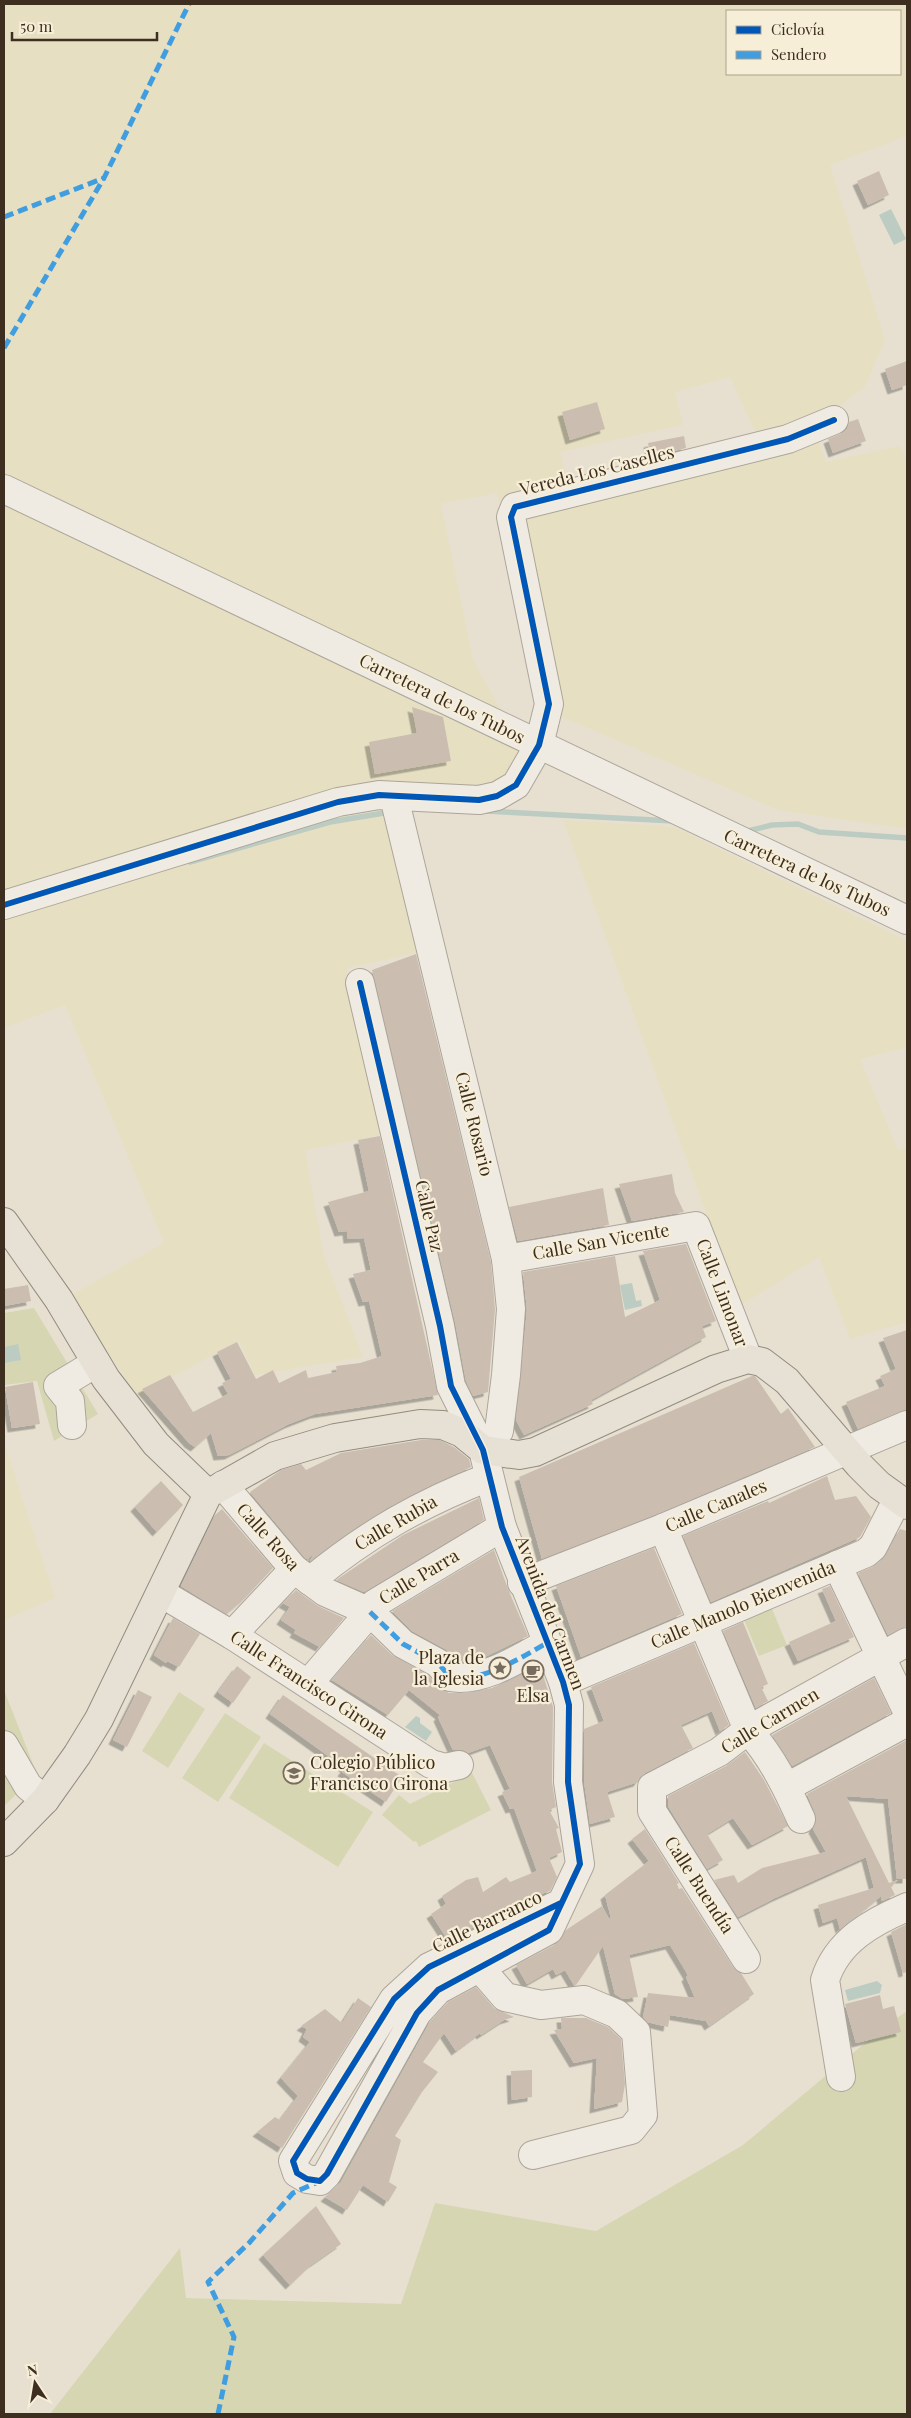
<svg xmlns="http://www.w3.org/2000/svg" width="911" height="2418" font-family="'Playfair Display',serif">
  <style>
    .farmland { fill: #e6dfc2; fill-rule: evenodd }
    .green { fill: #d6d6b3 }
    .water { fill: #bcccc2 }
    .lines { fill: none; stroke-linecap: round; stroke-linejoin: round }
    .stream { stroke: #bcccc2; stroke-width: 5.5 }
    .building { fill: #cbbeb1; filter: url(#shadow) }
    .minor-casing { stroke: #aca599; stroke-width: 30 }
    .major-casing { stroke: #928b80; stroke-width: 30 }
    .minor { stroke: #efebe3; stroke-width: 28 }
    .major { stroke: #e6e1d4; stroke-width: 28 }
    .quiet { stroke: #3f9de0; stroke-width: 5; stroke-dasharray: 10 5; stroke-linecap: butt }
    .cycleway-casing { stroke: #f7eed8; stroke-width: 9 }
    .cycleway { stroke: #0057b8; stroke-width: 6 }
    .labels { text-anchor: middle; stroke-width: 4.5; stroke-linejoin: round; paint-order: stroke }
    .street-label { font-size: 18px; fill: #3d2e20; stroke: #f7eed8 }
    .poi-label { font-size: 18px; fill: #3d2e20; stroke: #f7eed8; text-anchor: end }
  </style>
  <defs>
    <filter id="shadow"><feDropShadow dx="-4.5" dy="4.5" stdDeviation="0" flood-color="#0004"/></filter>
  </defs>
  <rect width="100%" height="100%" fill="#e7e0d1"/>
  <g class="farmland">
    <path d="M4 4H907V136L830 165 885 339 865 387 813 426 826 462 900 446 907 459V829L778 810 558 715 521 498 499 505 497 493 441 504 473 660 526 755 508 785 464 796 364 789 386 822 421 952 347 968 380 1135 305 1150 324 1256 363 1357 255 1375 239 1341 137 1396 70 1296 164 1243 65 1005 4 1028ZM727 11H900V74H727ZM730 377 759 440 568 483 560 452 683 425 675 392Z"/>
    <polygon points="563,820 674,827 907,941 907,1047 860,1059 898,1150 907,1147 907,1322 850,1339 819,1257 740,1306"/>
    <polygon points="4,1442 55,1598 4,1620"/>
  </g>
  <g class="green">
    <polygon points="34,1308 98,1414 54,1441 37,1381 4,1385 4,1313"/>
    <polygon points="770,1604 787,1645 759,1656 742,1615"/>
    <polygon points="4,1690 37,1774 4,1806"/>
    <polygon points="179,1692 205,1709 168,1768 142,1751"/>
    <polygon points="225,1713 261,1737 218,1802 182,1778"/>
    <polygon points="264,1743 373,1812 338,1867 229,1798"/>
    <polygon points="472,1773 491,1810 419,1847 416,1841 414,1842 382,1815 399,1795 410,1804"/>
    <polygon points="907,2011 907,2414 50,2414 180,2248 186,2298 401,2304 435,2203 596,2231 743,2145 884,2027"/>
  </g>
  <g class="water">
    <polygon points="891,209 906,239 894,245 879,215"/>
    <polygon points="632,1283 636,1301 641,1300 642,1306 625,1310 620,1285"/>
    <polygon points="18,1344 21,1360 4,1363 4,1347"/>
    <polygon points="416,1716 420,1718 420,1723 432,1732 426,1741 405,1727"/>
    <polygon points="877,1981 882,1985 880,1993 848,2001 845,1990"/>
  </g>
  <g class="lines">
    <g class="stream">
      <polyline points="485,811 673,821"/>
      <polyline points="748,831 772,825 798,824 819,832 907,838"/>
      <polyline points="190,862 330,822 390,812"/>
    </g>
  </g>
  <g class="building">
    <polygon points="879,171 889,195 868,205 857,181"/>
    <polygon points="907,361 907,385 892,390 885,369"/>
    <polygon points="597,402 605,429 570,440 562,412"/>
    <polygon points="858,419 866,441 833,453 828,439 840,434 847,429 849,422"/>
    <polygon points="684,436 686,448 651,457 648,443"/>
    <polygon points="412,707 443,717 451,761 375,774 369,742 417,733"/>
    <polygon points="416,954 491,1262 495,1309 488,1392 473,1396 466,1381 455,1322 372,970"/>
    <polygon points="380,1136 438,1395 315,1414 289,1424 229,1455 218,1456 211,1433 195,1447 189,1443 142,1389 170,1375 193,1412 228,1394 222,1383 231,1379 217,1352 237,1342 256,1379 273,1370 279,1383 306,1370 308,1378 337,1372 336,1366 360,1363 382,1356 369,1301 363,1302 353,1274 371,1270 364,1238 348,1239 347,1231 339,1232 328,1202 369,1191 358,1140"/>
    <polygon points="672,1174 675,1193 684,1212 632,1221 619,1184"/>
    <polygon points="603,1188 609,1225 518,1241 509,1207"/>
    <polygon points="686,1244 716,1321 702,1326 706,1337 591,1400 593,1404 524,1435 516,1420 527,1310 523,1272 615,1256 625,1317 660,1300 643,1251"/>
    <polygon points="28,1285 31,1301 4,1306 4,1289"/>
    <polygon points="907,1330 907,1410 858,1429 846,1402 885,1386 880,1376 896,1369 883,1338"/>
    <polygon points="752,1376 755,1376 781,1414 788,1408 815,1447 657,1514 542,1559 519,1477"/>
    <polygon points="33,1382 40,1424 12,1428 5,1387"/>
    <polygon points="421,1440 440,1440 454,1447 469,1459 471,1467 387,1508 344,1536 310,1561 314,1554 307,1559 305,1558 250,1492 281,1470 301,1464 306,1470 341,1453"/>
    <polygon points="827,1476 835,1500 856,1496 871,1517 860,1537 711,1602 683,1536 768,1501 769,1503"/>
    <polygon points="161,1481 183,1505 157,1532 135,1507"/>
    <polygon points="479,1498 484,1520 364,1592 336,1580 403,1535"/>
    <polygon points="222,1509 273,1568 245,1598 226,1614 181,1586 215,1515"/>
    <polygon points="900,1529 907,1531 907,1626 888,1635 858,1573 872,1567 883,1559"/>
    <polygon points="654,1548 682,1614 581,1657 556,1586"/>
    <polygon points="494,1550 508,1589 528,1636 483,1658 458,1662 445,1649 412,1631 392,1611"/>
    <polygon points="830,1586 854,1637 798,1661 789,1642 836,1621 822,1589"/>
    <polygon points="296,1590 318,1606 344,1618 320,1647 294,1633 296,1630 281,1620 290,1607 283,1603"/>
    <polygon points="173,1618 200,1634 179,1667 167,1661 166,1663 154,1655"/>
    <polygon points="743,1622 768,1684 761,1687 768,1701 756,1708 723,1631"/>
    <polygon points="371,1635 392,1655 428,1675 438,1687 449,1693 464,1693 492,1688 540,1665 553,1707 552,1782 556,1807 549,1810 559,1828 556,1829 562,1852 549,1858 557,1877 550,1891 532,1897 448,1940 431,1914 446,1904 442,1896 466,1880 478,1877 483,1892 506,1877 510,1882 537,1871 514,1808 510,1809 502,1792 510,1789 490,1745 468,1753 463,1750 453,1750 438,1717 440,1715 409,1690 388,1715 332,1680"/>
    <polygon points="694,1643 729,1725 720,1731 712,1711 681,1725 693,1748 645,1773 638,1782 607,1792 615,1817 590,1824 584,1781 584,1729 604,1721 591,1687"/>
    <polygon points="237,1666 251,1677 233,1703 218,1692"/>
    <polygon points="874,1678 891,1713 792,1766 772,1735"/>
    <polygon points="138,1690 152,1697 127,1747 113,1740"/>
    <polygon points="283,1695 402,1777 386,1802 342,1772 345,1768 270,1714"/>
    <polygon points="907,1740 907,1879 897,1879 888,1799 846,1796 889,1883 898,1880 891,1887 895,1895 882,1901 881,1896 840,1929 837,1918 823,1923 818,1905 874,1888 866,1857 775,1898 738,1917 714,1880 734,1875 738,1883 762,1868 826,1852 813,1829 816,1821 815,1813 807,1794"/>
    <polygon points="745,1752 764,1780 788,1826 752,1845 733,1818 707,1834 723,1860 707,1869 668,1806 668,1796 726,1766"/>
    <polygon points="645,1829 679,1883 677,1884 679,1889 682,1888 733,1967 741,1973 754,1994 709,2026 706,2021 670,2015 668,2027 647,2022 643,2017 648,1993 695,1998 686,1977 688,1975 670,1945 629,1955 638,1997 623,1999 615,1994 603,1946 576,1985 574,1985 565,1970 556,1975 553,1969 527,1984 516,1965 556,1944 566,1930 602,1906 609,1919 611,1918 605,1895 649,1861 632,1839"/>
    <polygon points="907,1924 907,1972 903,1973 891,1932"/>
    <polygon points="476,1987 494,2008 514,2017 504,2020 481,2035 480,2033 456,2051 444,2033 423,2062 438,2072 422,2092 395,2136 401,2140 389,2182 397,2187 388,2202 363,2185 347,2210 325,2197 341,2182 430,2022 448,2002"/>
    <polygon points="880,1995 883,2009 894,2006 901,2032 856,2043 845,2004"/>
    <polygon points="358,1998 371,2007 282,2148 257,2132 275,2117 280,2120 298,2096 281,2078 310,2042 303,2037 307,2029 301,2026 325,2009 342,2023"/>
    <polygon points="561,2018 586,2018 608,2027 621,2039 625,2084 622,2102 594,2109 597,2058 574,2063 554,2030 562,2029"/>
    <polygon points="532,2070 532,2097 512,2100 511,2071"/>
    <polygon points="316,2206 341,2244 311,2265 290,2285 263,2255"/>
  </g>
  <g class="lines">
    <g class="minor-casing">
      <g id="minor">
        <polyline points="4,489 907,920"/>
        <polyline points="394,797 506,1259 511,1309 506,1375 499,1431 483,1450"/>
        <polyline points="4,905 338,802 379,795 479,800 497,796 516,785 539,745 549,704 511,517 515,507 788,439 834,420"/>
        <polyline points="360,983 440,1326 451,1386 483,1450 502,1527 563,1682 569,1705 568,1782 580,1864 549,1930 438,1990 417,2013 327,2174 320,2181 307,2179 297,2173 293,2161 394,1999 429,1967 561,1903"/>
        <polyline points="506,1259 696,1226 748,1359"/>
        <polyline points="72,1425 70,1401 58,1386 96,1363"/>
        <path d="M223 1485 294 1569 325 1592 370 1612 403 1644 438 1663 450 1677C482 1683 520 1658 547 1643"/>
        <path d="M663 1528 748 1730C772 1757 786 1786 801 1819"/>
        <polyline points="837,1565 907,1711"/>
        <path d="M310 1581C367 1534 421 1503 489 1477"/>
        <polyline points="522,1583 663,1528 907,1425"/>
        <polyline points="161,1593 232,1635 431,1764 445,1768 459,1765"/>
        <polyline points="232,1635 294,1569"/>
        <polyline points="563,1682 866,1553 873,1547 897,1500"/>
        <polyline points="308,1684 370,1612 374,1604 502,1527"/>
        <polyline points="4,1745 28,1786 45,1800"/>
        <polyline points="787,1787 907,1722"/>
        <polyline points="746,1959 652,1811 652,1787 719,1752 748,1730 907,1642"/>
        <polyline points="480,1968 505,1997 541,2005 584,2000 617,2014 636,2032 643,2115 631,2130 533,2155"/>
        <path d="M841 2077 825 1980C837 1941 872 1922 907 1907"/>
      </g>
    </g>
    <g class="major-casing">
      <g id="major">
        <polyline points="4,1222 59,1300 106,1379 156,1444 208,1494"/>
        <polyline points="4,1842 45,1800 77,1755 99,1719 208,1494 275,1456 335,1438 420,1424 443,1425 462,1433 483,1450 519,1455 535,1452 716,1369 748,1359 762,1362 787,1381 859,1465 879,1485 907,1505"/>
      </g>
    </g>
    <use href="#minor" class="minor"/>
    <use href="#major" class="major"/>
    <g class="quiet">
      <polyline points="4,217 104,178"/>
      <polyline points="4,348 104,178 189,4"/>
      <path d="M370 1612 403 1644 438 1663 450 1677C482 1683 520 1658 547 1643"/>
      <polyline points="218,2414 234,2337 208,2282 249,2243 293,2193 318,2182"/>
    </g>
    <g class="cycleway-casing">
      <g id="cycleway">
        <polyline points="4,905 338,802 379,795 479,800 497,796 516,785 539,745 549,704 511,517 515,507 788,439 834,420"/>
        <polyline points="360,983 440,1326 451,1386 483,1450 502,1527 563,1682 569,1705 568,1782 580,1864 549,1930 438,1990 417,2013 327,2174 320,2181 307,2179 297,2173 293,2161 394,1999 429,1967 561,1903"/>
      </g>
    </g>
    <use href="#cycleway" class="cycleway"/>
  </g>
  <defs>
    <g id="sight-ring" transform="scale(1.125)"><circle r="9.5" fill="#f7eed8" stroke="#786c5e" stroke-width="1.5"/><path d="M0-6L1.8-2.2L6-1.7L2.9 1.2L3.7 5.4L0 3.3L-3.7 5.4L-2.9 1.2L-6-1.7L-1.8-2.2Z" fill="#786c5e"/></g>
    <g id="cafe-ring" transform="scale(1.125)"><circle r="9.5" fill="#f7eed8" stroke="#786c5e" stroke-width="1.5"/><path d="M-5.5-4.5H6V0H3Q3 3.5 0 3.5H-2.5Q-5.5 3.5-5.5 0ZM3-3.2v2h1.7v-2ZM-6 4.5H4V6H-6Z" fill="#786c5e"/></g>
    <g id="school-ring" transform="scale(1.125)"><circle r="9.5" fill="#f7eed8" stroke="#786c5e" stroke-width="1.5"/><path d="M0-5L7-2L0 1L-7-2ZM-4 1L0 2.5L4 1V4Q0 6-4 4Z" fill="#786c5e"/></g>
  </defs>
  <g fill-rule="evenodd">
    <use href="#sight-ring" x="500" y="1668"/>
    <use href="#cafe-ring" x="533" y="1671"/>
    <use href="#school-ring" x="294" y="1773"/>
  </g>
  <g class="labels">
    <g class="street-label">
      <text transform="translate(597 471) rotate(-14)" y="6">Vereda Los Caselles</text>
      <text transform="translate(442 699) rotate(26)" y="6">Carretera de los Tubos</text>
      <text transform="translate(807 873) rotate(25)" y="6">Carretera de los Tubos</text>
      <text transform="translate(474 1124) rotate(76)" y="6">Calle Rosario</text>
      <text transform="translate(429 1216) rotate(77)" y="6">Calle Paz</text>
      <text transform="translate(601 1242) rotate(-10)" y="6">Calle San Vicente</text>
      <text transform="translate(722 1293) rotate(69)" y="6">Calle Limonar</text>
      <text transform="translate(716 1506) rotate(-23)" y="6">Calle Canales</text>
      <text transform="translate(396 1523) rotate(-30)" y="6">Calle Rubia</text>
      <text transform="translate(268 1537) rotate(48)" y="6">Calle Rosa</text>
      <text transform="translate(419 1577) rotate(-31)" y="6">Calle Parra</text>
      <text transform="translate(743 1605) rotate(-23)" y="6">Calle Manolo Bienvenida</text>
      <text transform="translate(550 1613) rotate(69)" y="6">Avenida del Carmen</text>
      <text transform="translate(309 1685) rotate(33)" y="6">Calle Francisco Girona</text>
      <text transform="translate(770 1721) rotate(-31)" y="6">Calle Carmen</text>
      <text transform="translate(699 1885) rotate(57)" y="6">Calle Buendía</text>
      <text transform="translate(487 1922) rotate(-26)" y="6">Calle Barranco</text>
    </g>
    <g class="poi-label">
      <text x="484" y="1664">Plaza de<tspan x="484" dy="21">la Iglesia</tspan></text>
      <text x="533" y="1702" text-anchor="middle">Elsa</text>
      <text x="310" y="1769" text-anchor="start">Colegio Público<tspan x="310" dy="21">Francisco Girona</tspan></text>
    </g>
  </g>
  <rect width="911" height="2418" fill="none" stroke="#3d2e20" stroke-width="10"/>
  <rect x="726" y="10" width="175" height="65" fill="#f7eed8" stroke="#ada18e"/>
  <rect x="736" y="26" width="25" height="8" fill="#0057b8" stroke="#ada18e"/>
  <text x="771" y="35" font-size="15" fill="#3d2e20">Ciclovía</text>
  <rect x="736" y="51" width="25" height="8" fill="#3f9de0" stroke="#ada18e"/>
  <text x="771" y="60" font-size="15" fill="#3d2e20">Sendero</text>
  <g transform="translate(35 2383) rotate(348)" stroke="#f7eed8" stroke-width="4" paint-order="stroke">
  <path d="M0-4L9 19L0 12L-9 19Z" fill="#3d2e20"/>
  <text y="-8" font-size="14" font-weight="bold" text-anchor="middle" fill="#3d2e20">N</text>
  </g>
  <path d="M12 32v8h145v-8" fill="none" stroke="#3d2e20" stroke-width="2.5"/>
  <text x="20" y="32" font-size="15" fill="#3d2e20" stroke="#f7eed8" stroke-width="4" paint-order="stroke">50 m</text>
</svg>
